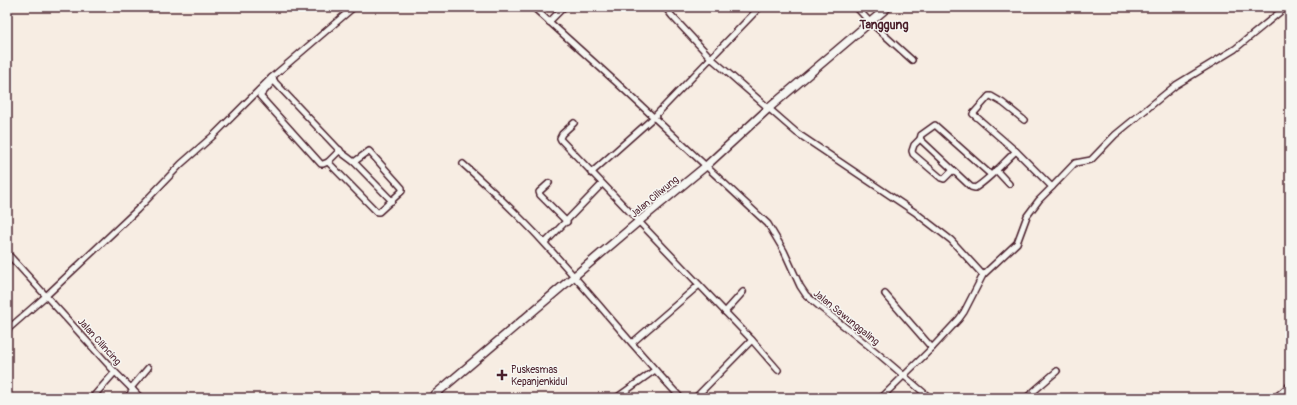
<svg xmlns="http://www.w3.org/2000/svg" width="1297" height="405" font-family="Pangolin,sans-serif">
  <style>
    .lines { fill: none; stroke-linecap: round; stroke-linejoin: round }
    .minor-casing { stroke: #4a1f2b; stroke-width: 8 }
    .secondary-casing { stroke: #4a1f2b; stroke-width: 10 }
    .minor { stroke: #f6f6f2; stroke-width: 5 }
    .secondary { stroke: #f6f6f2; stroke-width: 7 }
    .poi-dot { fill: #4a1f2b; stroke: #f6f6f2; stroke-width: 1.5 }
    .labels { text-anchor: middle; stroke-width: 3; stroke-linejoin: round; paint-order: stroke }
    .street-label { font-size: 10px; fill: #4a1f2b; stroke: #f6f6f2 }
    .poi-label { font-size: 10px; fill: #4a1f2b; stroke: #f6f6f2; text-anchor: start }
    .quarter-label { font-size: 12px; font-weight: bold; fill: #4a1f2b; stroke: #f6f6f2 }
  </style>
  <rect width="100%" height="100%" fill="#f7ede3"/>
  <filter id="ink" filterUnits="userSpaceOnUse"><feTurbulence type="fractalNoise" baseFrequency=".025" numOctaves="2"/><feDisplacementMap in="SourceGraphic" scale="8" xChannelSelector="R" yChannelSelector="G"/><feConvolveMatrix kernelMatrix="1 2 1 2 8 2 1 2 1" color-interpolation-filters="sRGB"/></filter>
  <g filter="url(#ink)">
    <g class="lines">
      <g class="minor-casing">
        <g id="minor">
          <polyline points="533,7 617,83 768,224 784,251 800,286 806,295 820,307 875,351 930,398"/>
          <polyline points="665,7 672,16 711,58 797,133 916,213 951,240 983,275 964,312 959,319 932,348 881,398"/>
          <polyline points="856,7 870,22 912,60"/>
          <polyline points="549,22 564,7"/>
          <polyline points="271,78 342,153 354,162 392,201"/>
          <polyline points="274,80 260,96 321,164 323,164 328,162 340,150"/>
          <polyline points="574,123 562,134 560,138 561,140 752,340 778,370"/>
          <polyline points="920,139 914,145 912,151 913,154 941,178 944,179 953,170"/>
          <polyline points="328,162 377,212 379,212 402,191 402,188 369,151 354,162"/>
          <path d="M463 164C492 190 520 216 546 245 592 295 634 348 681 398"/>
          <polyline points="996,170 1009,184"/>
          <polyline points="591,173 654,117 760,7"/>
          <path d="M991 175 935 125 921 135 920 139 971 187 975 188C990 179 1004 162 1016 151"/>
          <polyline points="549,183 539,192 540,195 567,222"/>
          <polyline points="1052,187 1075,163 1091,160 1115,135 1176,85 1235,49 1286,7"/>
          <polyline points="545,243 602,184"/>
          <polyline points="7,253 115,372 141,398"/>
          <polyline points="983,275 1017,243 1027,216 1039,200 1052,187 1018,153 973,114 989,96 991,96 1003,103 1024,120"/>
          <polyline points="885,294 932,348"/>
          <polyline points="725,312 743,292"/>
          <polyline points="7,330 47,295 137,210 181,164 214,135 271,78 354,7"/>
          <polyline points="632,343 699,285"/>
          <polyline points="131,388 148,368"/>
          <polyline points="92,398 115,372"/>
          <polyline points="127,398 133,390"/>
          <polyline points="616,398 655,370"/>
          <polyline points="695,398 752,340"/>
          <polyline points="1026,398 1057,371"/>
          <polyline points="1275,398 1290,385"/>
        </g>
      </g>
      <g class="secondary-casing">
        <polyline id="secondary" points="431,398 638,222 706,166 769,108 888,7"/>
      </g>
      <use href="#minor" class="minor"/>
      <use href="#secondary" class="secondary"/>
    </g>
  </g>
  <path class="poi-dot" d="M500 369h4v4h4v4h-4v4h-4v-4h-4v-4h4z"/>
  <g class="labels">
    <g class="street-label">
      <text transform="translate(654 196) rotate(-40)" y="4">Jalan Ciliwung</text>
      <text transform="translate(847 317) rotate(39)" y="4">Jalan Sawunggaling</text>
      <text transform="translate(100 341) rotate(48)" y="4">Jalan Cilincing</text>
    </g>
    <g class="poi-label">
      <text x="511" y="373">Puskesmas<tspan x="511" dy="12">Kepanjenkidul</tspan></text>
    </g>
    <g class="quarter-label">
      <text x="884" y="29">Tanggung</text>
    </g>
  </g>
  <rect width="1297" height="405" fill="none" stroke="#f6f6f2" stroke-width="24"/>
  <rect x="12" y="12" width="1273" height="381" fill="none" stroke="#4a1f2b" stroke-width="1.5" filter="url(#ink)"/>
</svg>
